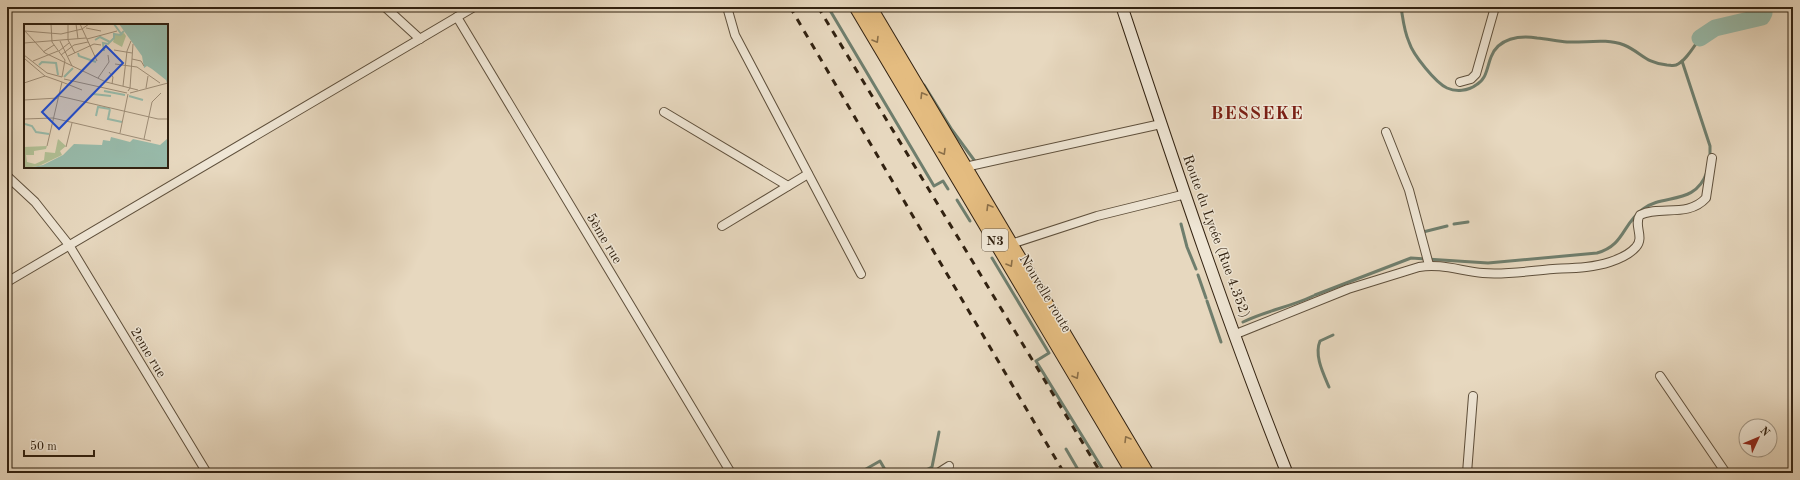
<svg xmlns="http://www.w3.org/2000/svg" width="1800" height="480" font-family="'Old Standard TT',serif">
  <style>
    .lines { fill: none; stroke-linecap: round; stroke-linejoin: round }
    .stream { stroke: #6f7e6d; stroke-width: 3 }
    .river { stroke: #98bbab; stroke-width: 17 }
    .minor-casing { stroke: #5f503c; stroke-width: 10 }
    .secondary-casing { stroke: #322211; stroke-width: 13 }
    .trunk-casing { stroke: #322211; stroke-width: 15 }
    .minor { stroke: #efe6d5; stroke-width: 8 }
    .secondary { stroke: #efe6d5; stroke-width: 11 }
    .trunk { stroke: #e4bc80; stroke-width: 13 }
    .rail { stroke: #322211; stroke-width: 3; stroke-dasharray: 7 7; stroke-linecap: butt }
    .oneway { stroke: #8b6f48 }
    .labels { text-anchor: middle; stroke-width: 3; stroke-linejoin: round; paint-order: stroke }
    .shield { fill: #efe6d5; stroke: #6b5d4c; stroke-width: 1 }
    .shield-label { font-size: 13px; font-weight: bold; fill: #322211 }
    .street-label { font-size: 14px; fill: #322211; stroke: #efe6d5 }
    .district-label { font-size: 18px; font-weight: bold; letter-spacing: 1px; fill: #7a1f14; stroke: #efe6d5 }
    .inset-river { fill: none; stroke: #98bbab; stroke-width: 2 }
    .inset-road { fill: none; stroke: #9f8f79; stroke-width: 1 }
    .view { fill: #1d4ed8; fill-opacity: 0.15; stroke: #1d4ed8; stroke-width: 2 }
    .inset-edge { fill: none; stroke: #322211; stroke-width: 2 }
  </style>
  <rect width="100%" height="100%" fill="#e7d8bf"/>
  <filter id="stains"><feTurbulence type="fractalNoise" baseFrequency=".005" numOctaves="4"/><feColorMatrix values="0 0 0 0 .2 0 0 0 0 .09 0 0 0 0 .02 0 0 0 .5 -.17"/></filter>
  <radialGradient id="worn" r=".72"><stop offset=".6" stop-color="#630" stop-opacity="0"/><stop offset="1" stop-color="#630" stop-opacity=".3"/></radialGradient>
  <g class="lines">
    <g class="stream">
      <polyline points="828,7 934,186 943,181 948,189"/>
      <path d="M1401 7C1403 19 1404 31 1409 42 1413 55 1436 83 1447 88 1456 92 1468 91 1476 85 1487 79 1487 67 1491 57 1498 38 1520 35 1537 38 1547 39 1557 41 1567 42 1586 43 1606 38 1624 45 1641 52 1645 63 1667 65 1670 65 1673 66 1676 65 1686 61 1694 46 1700 38"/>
      <polyline points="1682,61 1710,146 1710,157"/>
      <polyline points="924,85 952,130 977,164"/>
      <polyline points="957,200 970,221"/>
      <polyline points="1181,224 1187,247 1196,269"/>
      <polyline points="1454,224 1468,222"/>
      <polyline points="1423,232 1447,226"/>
      <polyline points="992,258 1049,353 1036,361 1105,473"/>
      <polyline points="1198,275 1206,298"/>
      <path d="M1315 295 1411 258 1488 263 1597 253C1625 245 1622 224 1643 209 1664 193 1695 206 1707 172"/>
      <polyline points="1207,301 1221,342"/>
      <path d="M1243 322C1265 311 1290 307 1313 296"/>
      <path d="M1329 387C1323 373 1314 355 1320 341L1333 335"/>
      <polyline points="1066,449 1080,473"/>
      <polyline points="736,471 738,473"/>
      <polyline points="928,472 926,470 932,467 939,432"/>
      <polyline points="859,473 880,461 887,473"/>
    </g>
    <polyline class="river" points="1700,38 1715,28 1762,17 1764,13 1763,7"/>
    <g class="minor-casing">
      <g id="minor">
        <polyline points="385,7 420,39"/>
        <polyline points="727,7 735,35 861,274"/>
        <polyline points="457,17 731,473"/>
        <polyline points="1460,82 1471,79 1476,74 1495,7"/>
        <polyline points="664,112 788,186"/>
        <polyline points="1386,132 1409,190 1429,265"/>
        <polyline points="965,167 1161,124"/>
        <polyline points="7,176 35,202 69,245 207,473"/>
        <polyline points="722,226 808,174"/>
        <polyline points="1011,244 1097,216 1186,194"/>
        <polyline points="7,282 474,7"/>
        <path d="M1236 334 1348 289 1419 267C1440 263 1461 271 1483 273 1506 275 1529 271 1553 269 1572 268 1592 268 1610 262 1619 259 1630 254 1636 247 1645 237 1633 225 1640 215 1660 205 1688 218 1706 198L1712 158"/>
        <polyline points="1660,376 1726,473"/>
        <polyline points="938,473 949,466"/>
        <polyline points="1467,473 1473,396"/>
      </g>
    </g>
    <g class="secondary-casing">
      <path id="secondary" d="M1122 7C1174 163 1226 320 1287 473"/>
    </g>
    <g class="trunk-casing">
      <g id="trunk">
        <polyline points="856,7 1133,473"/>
        <polyline points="870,7 1147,473"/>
      </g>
    </g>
    <use href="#minor" class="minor"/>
    <use href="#secondary" class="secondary"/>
    <use href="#trunk" class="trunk"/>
    <g class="rail">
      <polyline points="790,7 1064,473"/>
      <polyline points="818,7 1101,473"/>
    </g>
  </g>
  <defs><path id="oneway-chevron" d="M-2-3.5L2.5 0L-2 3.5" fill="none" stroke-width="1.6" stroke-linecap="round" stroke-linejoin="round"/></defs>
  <g class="oneway">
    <use href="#oneway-chevron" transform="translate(876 40) rotate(59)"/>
    <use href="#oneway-chevron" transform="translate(923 95) rotate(-121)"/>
    <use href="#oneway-chevron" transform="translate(943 152) rotate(59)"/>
    <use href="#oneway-chevron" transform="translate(989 207) rotate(-121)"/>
    <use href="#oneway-chevron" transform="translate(1010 264) rotate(59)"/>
    <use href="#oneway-chevron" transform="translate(1076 376) rotate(60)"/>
    <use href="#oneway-chevron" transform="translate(1127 439) rotate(-121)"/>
  </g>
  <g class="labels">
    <rect class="shield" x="982" y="229" width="26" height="22" rx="3"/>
    <g class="shield-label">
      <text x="995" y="245">N3</text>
    </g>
    <g class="street-label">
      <text transform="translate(1217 236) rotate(70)" y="5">Route du Lycée (Rue 4.352)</text>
      <text transform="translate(605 238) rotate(59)" y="5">5ème rue</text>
      <text transform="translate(1046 293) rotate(59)" y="5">Nouvelle route</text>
      <text transform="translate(149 352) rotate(59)" y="5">2eme rue</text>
    </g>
    <g class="district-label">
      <text x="1257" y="119">BESSEKE</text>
    </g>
  </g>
  <g transform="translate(24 24)">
    <rect width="144" height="144" fill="#e7d8bf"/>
    <path d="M100 9 102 12 98 23 89 18 91 11ZM34 115 42 122 36 127 38 131 15 142 0 144V123L23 122 22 125 10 127V131H2L3 138 11 140 20 136 21 128 31 129Z" fill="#b1c096"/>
    <path d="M95 0H144V62L142 56 128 45 123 42 120 44 118 32ZM144 108V144H4L19 141 39 131 50 120 78 121 79 116 86 117 87 113 106 118 109 115 136 121 143 115Z" fill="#98bbab"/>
    <path class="inset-river" d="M90 0 98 11M71 16 76 13 86 18M80 27 79 19 84 20 90 14V10L96 11 100 7M54 29 55 32 72 38M15 41 18 38 32 39 34 51M40 53 49 44M80 67 101 71M69 70 87 72M105 72 119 76M86 85 84 95 98 98M72 92 74 83 86 85M1 100 8 102 12 108 25 110"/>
    <path class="inset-road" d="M27 0 28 18 41 36 38 53M44 0V16L51 29M52 0 54 15M56 0 73 37M62 4 77 7M0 6 21 29 82 58 106 64 104 67M1 7 37 10 58 5 65 0M63 15 93 7M36 17 48 42M0 19 62 14M109 20 106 64 114 66M90 26 108 29M35 27 45 19M19 28 30 21M0 31 23 49 38 53M37 31 50 21 64 18M44 32 70 20 77 21M1 35 21 52 38 58M108 35 117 37 120 42M9 37 34 27M91 40 113 43 136 59M85 48 89 53 88 60M74 54 85 38 84 31M40 55 103 69M0 59 21 52M99 62 103 27 107 17M122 64 124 52M106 69 144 59M35 72 134 95H144M0 76 34 74M0 95 29 94 127 117M96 109 104 70M120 115 128 78 137 69M23 122 38 58 58 66M42 123 48 99"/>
    <path class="view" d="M82 22 99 39 35 105 18 88Z"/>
    <rect width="144" height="144" class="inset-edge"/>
  </g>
  <rect width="1800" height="480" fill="none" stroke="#e7d8bf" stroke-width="24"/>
  <rect x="8" y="8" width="1784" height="464" fill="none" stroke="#322211" stroke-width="2"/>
  <rect x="12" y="12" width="1776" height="456" fill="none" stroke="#322211"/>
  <g transform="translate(1758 438) rotate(46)"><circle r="19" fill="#efe6d5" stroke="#a39887"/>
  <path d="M0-3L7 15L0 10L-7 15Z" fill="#8f2418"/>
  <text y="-6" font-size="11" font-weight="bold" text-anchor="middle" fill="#322211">N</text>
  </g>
  <path d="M24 450v6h70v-6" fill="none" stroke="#322211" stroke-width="2"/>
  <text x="30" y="450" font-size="12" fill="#322211" stroke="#efe6d5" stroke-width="3" paint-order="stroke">50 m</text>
  <rect width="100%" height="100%" filter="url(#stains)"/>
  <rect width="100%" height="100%" fill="url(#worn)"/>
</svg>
